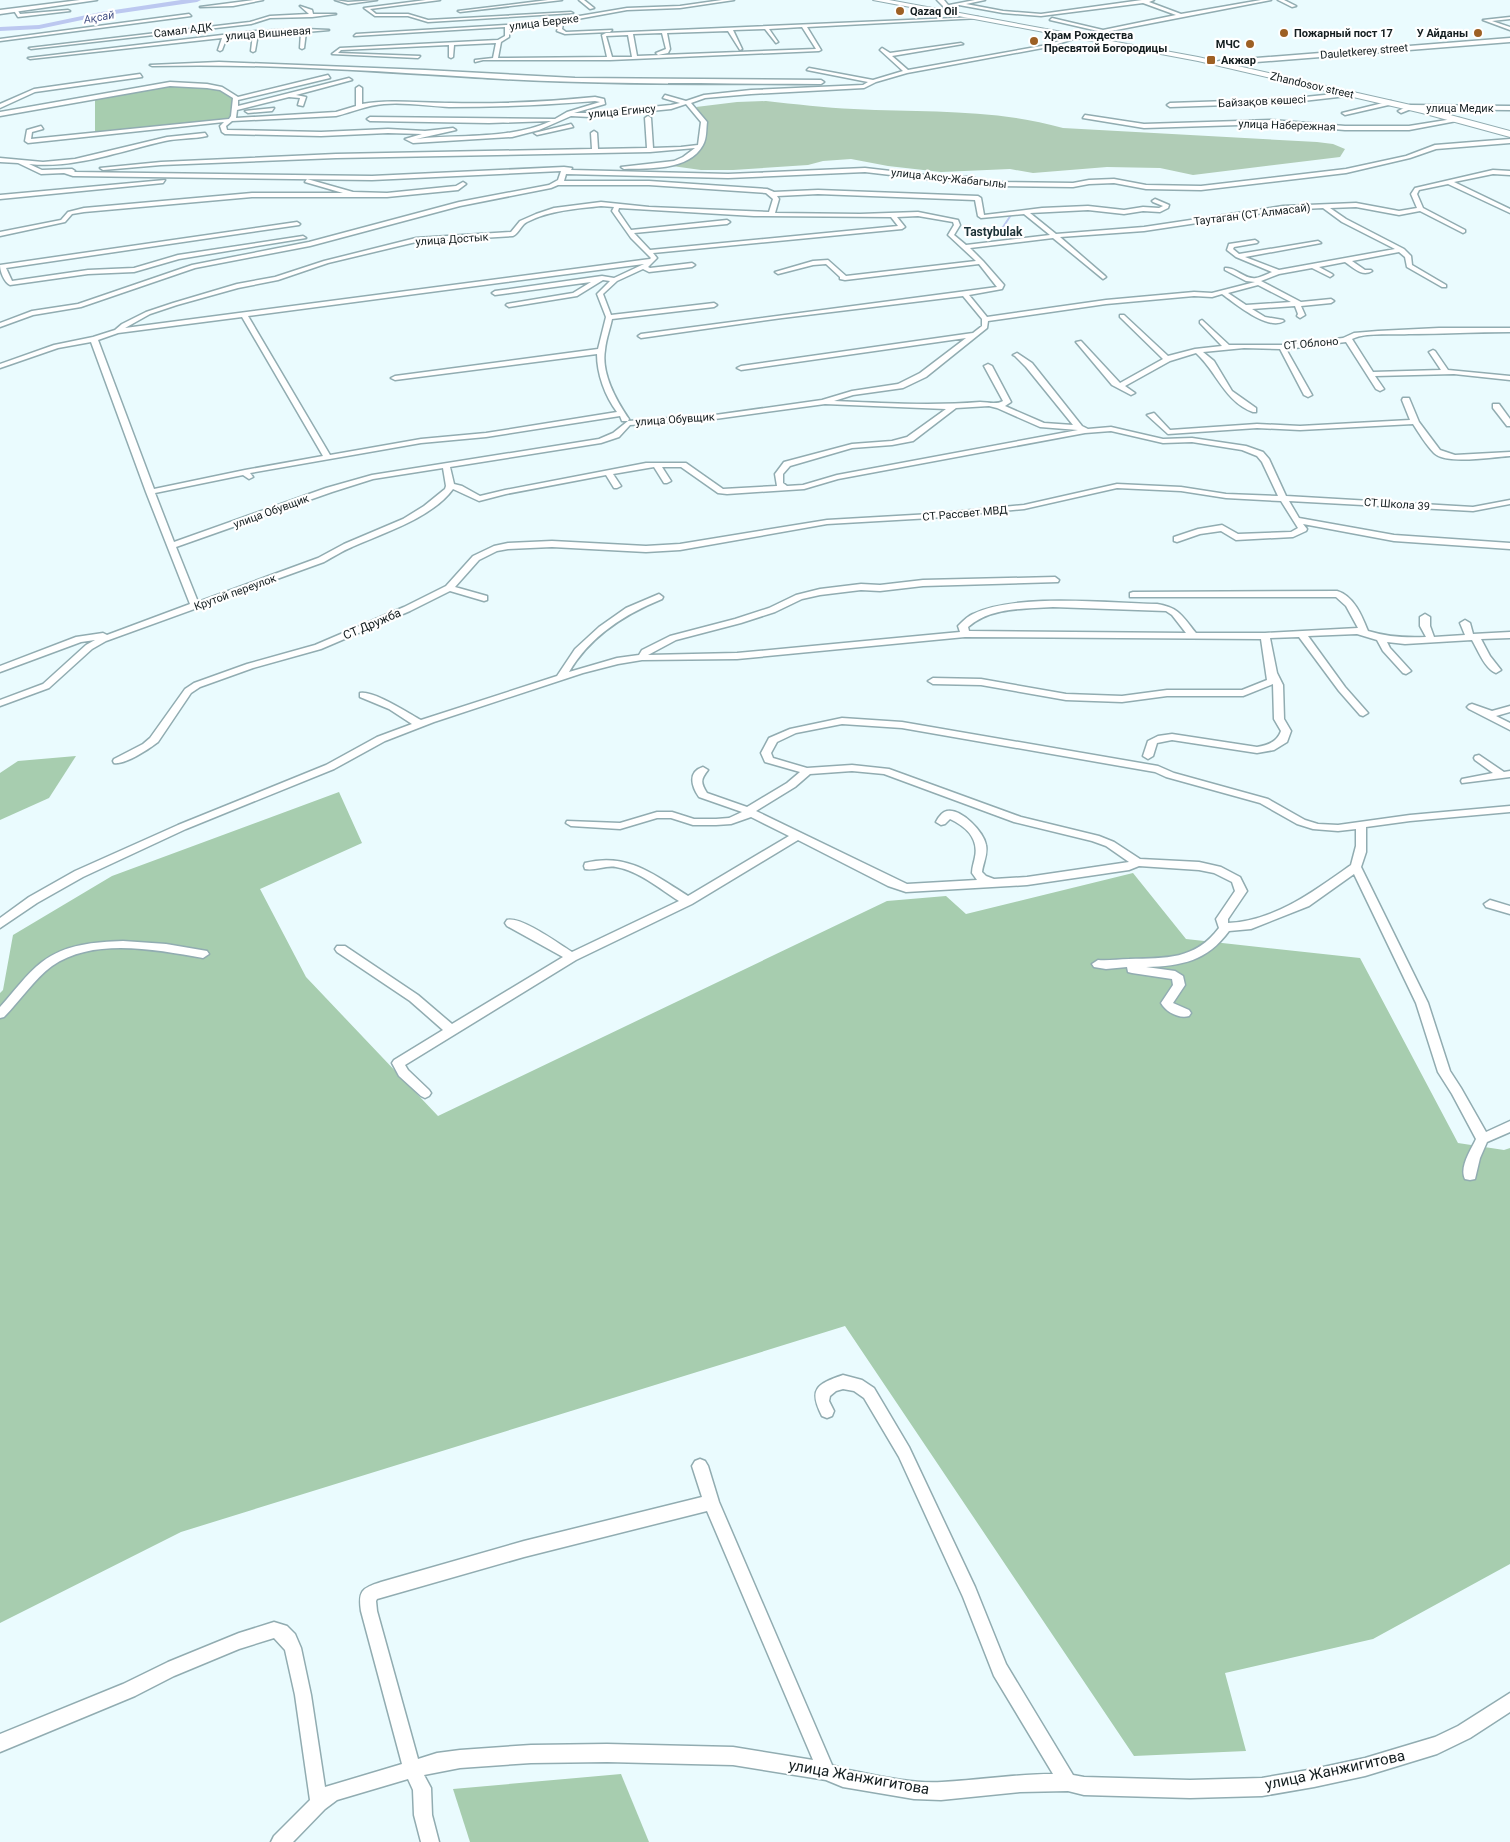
<svg xmlns="http://www.w3.org/2000/svg" width="1510" height="1842" font-family="Roboto,sans-serif">
  <style>
    .green { fill: #b0ccb6 }
    .forest { fill: #a7cdaf }
    .lines { fill: none; stroke-linecap: round; stroke-linejoin: round }
    .stream { stroke: #bcc8f0; stroke-width: 2 }
    .river { fill: #bcc8f0; fill-rule: evenodd }
    .minor-casing { stroke: #91acb1; stroke-width: 3 }
    .tertiary-casing { stroke: #91acb1; stroke-width: 3 }
    .secondary-casing { stroke: #91acb1; stroke-width: 3 }
    .primary-casing { stroke: #91acb1; stroke-width: 2 }
    .minor { fill: #fff; fill-rule: evenodd }
    .tertiary { fill: #fff; fill-rule: evenodd }
    .secondary { fill: #fff; fill-rule: evenodd }
    .primary { fill: #fff; fill-rule: evenodd }
    .poi-dot { fill: #9d6024; stroke: #fff; stroke-width: 2 }
    .labels { text-anchor: middle; stroke-width: 4.5; stroke-linejoin: round; paint-order: stroke }
    .far-poi-label { font-size: 11px; font-weight: bold; fill: #141e20; stroke: #fff; text-anchor: start }
    .far-water-label { font-size: 11px; font-style: italic; fill: #445185; stroke: #fff }
    .far-street-label { font-size: 11px; fill: #141e20; stroke: #fff }
    .far-quarter-label { font-size: 12px; font-weight: bold; fill: #1b3237; stroke: #fff }
    .street-label { font-size: 12px; fill: #141e20; stroke: #fff }
    .near-street-label { font-size: 15px; fill: #141e20; stroke: #fff }
  </style>
  <rect width="100%" height="100%" fill="#eafbfe"/>
  <path class="green" d="M766 101C795 104 825 108 854 109 926 113 992 108 1063 128L1317 142 1333 144 1345 149 1340 157 1193 175 1160 168 1107 167 1033 173 1010 169 941 172 888 166 851 159 823 161 808 165 733 170H701L672 166 704 144 707 123 696 107 737 102Z"/>
  <g class="forest">
    <polygon points="183,85 221,90 233,96 231,117 228,119 95,134 95,99 149,88"/>
    <polygon points="76,756 49,798 0,820 0,773 18,761"/>
    <polygon points="339,792 362,843 260,889 306,977 438,1116 887,901 946,896 966,914 1133,873 1186,939 1360,958 1458,1143 1504,1150 1510,1148 1510,1564 1373,1639 1225,1673 1246,1751 1134,1756 845,1326 181,1532 0,1623 0,993 3,990 13,935 112,876"/>
    <polygon points="621,1774 649,1842 470,1842 453,1789"/>
  </g>
  <g class="lines">
    <polyline class="stream" points="993,234 1003,227 1011,215"/>
    <polygon class="river" points="181,0 201,0 197,2 101,16 39,29 0,31 0,27 39,25 101,12"/>
    <g class="minor-casing">
      <g id="minor">
        <polygon points="254,0 263,0 233,6 200,7"/>
        <polygon points="335,0 348,2 377,0 348,4"/>
        <polygon points="426,0 440,0 370,9 376,14 408,14 428,20 571,12 573,13 428,22 408,16 375,16 364,8"/>
        <polygon points="548,0 562,0 460,12 458,11"/>
        <polygon points="579,0 584,0 594,8 590,9"/>
        <path d="M722 0H734L680 8 627 10 561 22 563 24 562 29 566 32 612 30 610 32 565 34 557 31 559 24 556 22 509 27V37L501 42 498 58 607 57 602 35 606 33 978 17 980 18 807 27 821 50 819 51 610 60H483L475 62V60L493 58 496 43 454 45 453 57 451 58 449 57V45L341 50 338 53 420 56 418 58 332 54 340 48 498 40 505 36V27L354 36 356 34 538 23 627 8 680 6ZM802 27 816 49 637 56 633 34 662 33 666 49 656 53 658 55 668 53 670 49 667 33 728 31 740 50 742 49 733 30 765 29 776 43 778 42 769 29ZM628 35 632 57H612L606 36Z"/>
        <path d="M975 0H985L966 4 1003 11 1041 14 1142 0H1154L1149 2 1181 14 1261 0H1271L1080 37 1048 47 907 73 876 82 864 88 751 94 705 98 691 103 707 122C706 129 707 138 703 145 689 171 649 168 624 169L621 167 674 161 683 157 695 148 650 152 336 158 161 165 103 170 100 168 161 162 336 154 592 149 591 133 594 131 597 133 598 149 647 148 645 118 648 116 651 118 653 148 681 147 698 145 701 122 686 104 671 109 590 117 571 116 539 130 512 137 413 143 405 139 422 134 388 133 321 136 225 134 222 132 220 126 224 122 28 143 25 141 27 130 41 126 43 129 32 132 31 139 229 119 231 116 233 98 220 90 207 88 170 86 0 116V112L170 82 207 84 222 87 238 97 328 75 330 78 238 100V106L349 78 352 80 296 95 306 97 303 106 298 105 300 98 289 97 237 110 236 118 336 112 356 106V88L359 86 362 88V104C391 99 420 103 450 103 498 104 547 102 595 97L604 99 605 104 574 113H590L671 105 680 103 663 98 665 95 686 101 704 95 751 90 863 85 868 82 807 70 809 68 873 80 903 71 880 50 882 48 890 53 961 43 963 44 892 56 908 70 1047 45 1077 35 1098 31 1050 20 1052 18 1103 30 1176 15 1143 3 1041 16 1003 13 959 5 946 7 944 6ZM595 101 600 102 567 112 555 119 370 117 367 119 370 121 489 123 551 121C509 140 461 134 416 139L456 130 453 128 425 131 388 129 321 132 227 130 226 126 232 121 336 116C353 112 367 105 384 104 405 102 428 106 449 107 498 107 546 105 595 101Z"/>
        <polygon points="1278,0 1284,0 1296,6 1292,7"/>
        <polygon points="300,6 312,10 313,14 336,14 312,17 270,18 251,24 31,49 29,48 250,22 270,16 309,14"/>
        <polygon points="13,9 17,9 20,14 68,10 70,11 18,17"/>
        <polygon points="189,14 191,16 0,41 0,39"/>
        <polygon points="1510,17 1510,19 1492,21 1510,27 1510,30 1483,20"/>
        <polygon points="304,29 329,30 306,32 304,48 302,49 300,48 301,32 258,34 255,51 253,52 251,51 253,34 227,37 222,50 220,51 218,50 222,38 30,59 28,58 256,31"/>
        <path d="M219 62 425 70 575 78 821 80 824 82 821 84C715 83 609 85 503 79 386 72 269 63 152 66L150 65Z"/>
        <polygon points="140,74 142,77 35,92 0,108 0,104 34,89"/>
        <polygon points="1354,92 1356,95 1285,103 1170,107 1167,105 1170,103 1285,99"/>
        <polygon points="1391,101 1393,104 1345,115 1342,113"/>
        <polygon points="1410,105 1510,106 1510,110 1411,109 1401,113 1398,111"/>
        <polygon points="274,108 272,111 248,113 245,111"/>
        <polygon points="1085,115 1144,124 1271,120 1345,126 1409,126 1459,118 1462,120 1409,130 1345,130 1271,124 1144,128 1083,118"/>
        <polygon points="571,124 573,127 537,135 534,133"/>
        <path d="M205 133 207 136C193 139 179 138 165 141 120 151 75 169 29 164L42 170 72 169 75 171 74 172 372 176 564 167 572 168 571 170 728 174 865 168 934 176 972 177 979 180 991 182 1073 183 1089 180 1114 179 1146 185 1201 186 1346 169 1406 156 1435 145 1510 139V143L1436 149 1410 158 1346 173 1201 190 1146 189 1114 183 1089 184 1073 187 991 186 975 183 971 181 934 180 865 172 728 178 566 174 564 181H649L767 189 774 192 818 190 978 196 981 198 984 215 1042 208 1088 206 1124 210 1143 207 1159 208 1163 206 1153 202 1152 201 1155 199 1169 205 1168 208 1160 212 1143 211 1124 214 1088 210 1030 213 1056 234 1144 227 1283 206 1356 203 1399 211 1417 208 1411 194 1415 188 1493 170 1510 171V175L1493 174 1454 182 1510 209V213L1448 184 1419 190 1417 194 1423 208 1465 230V232L1463 233 1420 211 1399 215 1356 207 1330 208 1346 219 1404 249 1411 256 1412 265 1446 285V287H1442L1407 267 1405 257 1399 252 1352 261 1365 270H1371L1372 271C1362 277 1354 268 1345 262L1319 267 1332 274 1333 275 1330 277 1312 268 1279 274 1261 281 1301 302 1331 299 1334 301 1331 303 1301 306 1305 315 1300 318 1297 316 1298 314 1295 306 1252 309 1265 317 1283 320 1284 321C1268 331 1236 304 1222 294L1212 297 1194 296 1106 304 988 321 987 328 926 377 903 388 853 395 834 401C883 403 932 406 980 402 988 402 996 405 1003 401L984 366 988 364 992 366 1011 402 1005 406 1044 423 1073 425 1026 367 1015 356 1013 355 1017 353 1032 363 1082 426 1088 429 1111 427 1163 439 1192 438 1246 446 1263 452 1269 459 1286 496 1473 507 1510 500V504L1473 511 1289 501 1299 518 1394 535 1510 543V549L1394 541 1303 524 1307 529 1306 531 1293 537 1236 540 1221 531 1200 534 1177 542 1174 541V537L1198 529 1222 525 1238 534 1291 532 1298 528 1281 501 1226 498 1181 491 1117 488 1024 509 931 518 827 524 680 550 646 552 552 547 508 549 497 551 479 560 455 587 487 596V600L484 601 450 591 410 611 321 649 253 668 200 687 191 693 158 742C149 749 125 765 114 763L113 761 114 759 143 744 150 738 185 689 194 683 247 664 315 645 404 607 446 586 473 556 494 546 508 543 552 541 646 546 680 544 827 520 931 514 1024 505 1117 484 1181 487 1226 494 1278 496 1262 462 1257 456 1242 450 1192 442 1163 443 1111 431 1085 433 838 479 804 489 727 494 718 493 681 467H662L671 481 667 483H664L654 467 613 474 621 486 617 488H614L606 475 506 494 479 501 453 489C432 518 383 533 352 547 342 551 333 557 324 562L106 641 92 649 49 688 0 706V700L43 684 86 645 95 640 81 642 0 672V666L76 637 103 633 107 635 190 604 146 492 91 342 58 348 0 368V364L54 345 93 337 115 330 122 324 146 312 173 303 237 284 275 277 324 261 416 238 511 232 520 221 536 214 554 208 601 202 649 207 769 212 773 199 766 193 649 185H558L551 188 460 206 310 246 195 268 81 307 33 315 0 327V323L32 311 78 304 192 265 309 242 459 202 549 185 558 180 561 171 372 180 73 176 64 173 41 174 18 163 0 162V158L43 162 75 159 167 137ZM818 194 975 200 978 216 981 218 1024 214 1050 235 966 245 954 235 960 225 958 220 918 212 860 214 775 213 779 199 777 196ZM601 206 614 207 612 211 631 238 651 258 650 259 125 328 150 314 177 305 238 288 278 280 328 263 416 242 513 236C519 233 521 225 527 222 550 210 576 209 601 206ZM619 208 754 216 891 217 898 226 650 250 634 233 727 224 730 222 727 220 631 230 618 211ZM1323 208 1342 222 1395 249 1279 270 1245 257 1321 243 1318 241 1239 254 1233 249 1234 247 1257 243 1258 242 1255 240 1229 244 1227 250 1236 257 1272 272C1267 274 1261 277 1256 278 1245 280 1236 267 1225 268V270L1246 281 1255 282 1212 293 1194 292 1106 300 987 317 969 295 1002 289 1004 285 983 261 970 248 1053 238 1103 279 1106 277 1105 276 1060 237 1144 231 1283 210ZM918 216 953 222 954 225 948 235 976 261 846 276 828 260 813 261 775 272 778 274 813 265 826 264 840 277V279L845 280 979 264 997 287 641 334 638 336 641 338 782 318 963 296 982 319V326L973 333 741 366 737 368 741 370 966 338 920 373 898 384 852 391 822 400 715 415 628 421 613 433 599 439 372 475 326 488 174 542 155 493 243 475 249 479 253 477 250 473 421 443 486 437 620 416 622 421H628L629 419C616 400 601 373 605 350 606 339 610 329 612 319L714 307 717 305 714 303 611 315 603 294 617 281 643 269 649 272 692 267 695 265 692 263 650 268 648 267 657 258 653 253 902 229 905 227 897 217ZM644 264 614 278 602 276 495 291 492 293 495 295 591 282 573 293 507 304 506 305 509 307 577 296 603 280 610 281 597 294 606 317 598 349 395 376 391 378 395 380 597 354C597 374 605 396 617 412L486 433 421 439 330 455 248 316ZM1258 285 1291 302 1246 305 1228 293ZM242 317 323 456 245 470 154 489 98 340 118 333ZM825 404 946 409 907 437 892 441 852 444 784 462 775 474 777 486 723 489 686 463H646L505 490 480 496 462 486 454 484 450 467 601 443 619 437 630 425 715 419ZM989 406 997 408 1040 427 1078 430 837 475 803 485 787 486 783 483V474L790 466 852 448 892 445 913 441 956 408ZM443 468 446 486 445 489 424 506 403 519 344 544 318 558 198 602 176 547 332 492 373 479Z"/>
        <polygon points="307,179 353,192 387,193 456,186 463,182 466,184 458,190 387,197 252,197 84,212 72,214 65,222 0,236 0,232 61,220 68,212 84,208 252,193 343,193 305,182"/>
        <polygon points="165,180 163,183 0,199 0,195"/>
        <path d="M297 222 300 224 299 225 6 268 12 281 88 270 134 268 178 255 303 236 306 238 179 259 134 272 88 274 10 285C4 282 0 271 0 265Z"/>
        <path d="M1120 315H1124L1168 356 1195 349 1222 346 1200 323V321L1202 320 1229 345H1282L1343 338 1354 333 1378 331 1439 328H1510V332C1476 332 1443 334 1409 334 1394 335 1364 332 1352 339L1373 372 1441 370 1429 352 1433 350 1435 351 1448 370 1510 376V380L1454 374 1375 376 1384 389 1380 391 1376 389 1346 342 1286 349 1312 395 1308 397 1304 395 1280 349 1244 348 1203 352 1214 361 1232 391 1256 408V412H1253C1225 402 1217 372 1196 353L1170 361 1125 386 1135 393 1131 395 1112 385 1076 342 1081 341 1120 383 1163 359 1120 317Z"/>
        <path d="M1403 398H1409L1419 422 1440 450 1455 455 1510 452V456C1493 457 1446 465 1434 453 1426 445 1419 433 1413 424L1300 430 1257 428 1168 434 1147 415 1154 413 1170 430 1257 424 1300 426 1410 420 1402 400Z"/>
        <polygon points="1493,404 1499,404 1510,419 1510,426 1507,426 1493,408"/>
        <path d="M1055 577 1059 580 1058 582 923 586 880 591 861 590 820 595 802 599 775 612 741 623 676 640 648 655 737 653 960 632 958 626C962 622 968 616 973 614 1017 593 1107 603 1157 604 1180 608 1182 616 1196 633H1265L1358 628 1346 606 1336 597H1130V593L1133 592 1337 591C1354 596 1362 616 1368 631 1388 637 1405 638 1426 637L1420 626V617L1425 614 1430 617V626L1434 637 1465 635 1460 623 1465 620 1470 623 1473 634 1510 632V638L1481 639 1490 656 1501 670 1496 673C1485 669 1478 650 1472 640L1405 644 1387 642 1390 648 1411 671 1406 674 1403 673 1383 651 1377 640 1357 634 1308 636 1345 687 1368 713 1363 716 1360 715 1339 691 1299 637 1270 638 1277 673 1283 685 1284 719 1291 731 1287 742 1274 750 1257 753 1172 740 1157 743 1153 756 1148 759 1143 756 1148 741 1158 736 1172 734 1257 747C1268 745 1277 742 1281 731L1274 719 1273 684 1243 696H1167L1122 702 1066 700 981 685 933 684 928 681 933 678 981 679 1066 694 1122 696 1167 690H1242L1267 680 1261 639 965 637 737 659 642 660 618 664 583 673 434 722 385 741 334 769 186 829 83 877 37 903 0 928V918L29 897 75 871 178 825 326 765 377 737 412 724 389 709 360 697V693C373 690 408 713 421 720L557 676 575 649 599 627 626 608 659 594 663 597 662 599C625 614 590 636 569 672L617 658 639 655 642 650 670 636 735 619 769 608 796 595 820 589 861 584 880 585 923 580ZM1053 607 1166 611 1172 615 1186 633 969 631 968 627C991 607 1024 609 1053 607Z"/>
        <polygon points="1472,704 1492,711 1510,706 1510,712 1496,716 1510,723 1510,730 1469,709 1467,707 1469,705"/>
        <path d="M842 718 902 722 1158 766 1174 773 1268 799 1305 820 1318 824 1338 825 1410 815 1510 806V812L1410 821 1366 827V852L1361 867 1428 1003 1450 1071 1461 1088 1486 1132 1510 1121V1132L1487 1142 1480 1158 1475 1179 1470 1180 1465 1179C1459 1167 1471 1150 1476 1139L1452 1094 1438 1072 1416 1003 1354 874 1309 906 1251 929 1229 931C1207 961 1182 966 1146 967L1175 971 1183 976 1185 985 1173 1003 1189 1010 1191 1013 1189 1016C1179 1019 1166 1012 1161 1003L1173 985 1172 979 1132 973 1128 972 1127 967 1106 969 1094 967 1092 964 1098 960C1108 961 1118 959 1129 959 1166 958 1195 960 1219 928L1216 919 1235 891 1232 882 1214 873 1199 870 1139 866 1129 870 1027 885 906 892 888 886 798 840 692 904 576 960 405 1065 408 1070 429 1090 431 1093 429 1096 425 1098 421 1096 399 1076 392 1063 394 1060 443 1030 410 1001 337 952 335 949 337 946H345L418 995 452 1024 563 957 507 926 505 923 507 920C521 916 559 944 572 952L679 901C660 889 639 871 616 867 606 865 595 871 585 869L584 866 585 863C627 852 655 875 688 896L789 836 751 817 731 824 716 825H693L671 818H657L620 829 571 826 566 823 567 821 620 823 657 812H672L694 819H716L729 818 742 812 699 797C692 787 687 772 703 767L708 770C701 779 700 782 707 793L747 807 787 783 800 772 765 762 761 753 769 738 790 729ZM842 724 902 728 1155 772 1166 777 1260 803 1297 824 1313 829 1338 831 1356 829V846L1351 865C1314 891 1275 921 1228 923V919L1247 891 1240 877 1221 867 1199 862 1140 859 1114 842 1099 836 1021 817 889 769 852 765 807 768 773 758 771 753 777 742 796 733ZM852 771 884 774 1014 822 1092 841 1106 846 1129 862 1027 877 994 879 986 876 982 872C983 863 988 855 986 845 984 832 961 808 947 811 942 812 938 818 936 822L941 825 945 824 950 819C965 826 979 838 975 857 974 863 972 867 972 873L977 880 907 884 756 811 795 787 810 774Z"/>
        <polygon points="1479,755 1504,772 1510,771 1510,777 1462,783 1461,781 1462,779 1493,773 1475,760 1474,758 1475,756"/>
        <polygon points="1490,900 1510,906 1510,914 1486,907 1484,904"/>
        <path d="M123 941 166 944 207 951 209 954 203 958C156 950 94 937 52 966 34 979 20 1001 4 1017L0 1018V1007C14 992 26 974 42 962 65 944 95 942 123 941Z"/>
        <path d="M843 1375 862 1380 874 1388 909 1447 975 1587 1006 1664 1073 1775 1084 1777 1190 1780 1262 1778 1314 1769 1365 1758 1435 1737 1458 1726 1510 1693V1712L1470 1738 1437 1754 1365 1776 1314 1787 1262 1796 1190 1798 1084 1795 1068 1791 1020 1792 941 1800 914 1799 843 1787 826 1780 733 1765 607 1762 531 1763 460 1768 424 1775 431 1788 432 1815 439 1842H421L414 1815 413 1790 408 1779 337 1800 325 1809 293 1842H271L274 1836 310 1800 295 1695 285 1650 274 1638 239 1649 174 1676 135 1696 0 1752V1734L123 1684 168 1662 239 1633 274 1622 287 1626 295 1634 301 1648 311 1695 325 1787 402 1764 361 1611C358 1591 362 1588 381 1582L524 1541 702 1497 692 1466 695 1461 700 1459 705 1461 708 1466 719 1502 832 1765 843 1769C875 1775 909 1784 942 1782 979 1780 1016 1774 1053 1774L994 1676 963 1597 899 1457 864 1398 854 1391 843 1389 836 1391 830 1396 829 1401 834 1411 832 1416 827 1418 822 1416C808 1389 817 1384 843 1375ZM707 1511 813 1760 733 1747 607 1744 531 1745 460 1750 437 1753 418 1759 377 1611 376 1601 377 1599 524 1557Z"/>
      </g>
    </g>
    <g class="tertiary-casing">
      <polygon id="tertiary" points="80,0 97,0 0,14 0,10"/>
    </g>
    <g class="secondary-casing">
      <g id="secondary">
        <polygon points="937,0 944,0 948,5 946,13 942,13 943,6"/>
        <polygon points="1510,38 1510,42 1219,65 1215,63 1219,61"/>
      </g>
    </g>
    <g class="primary-casing">
      <polygon id="primary" points="873,0 889,0 1198,57 1424,108 1510,131 1510,137 1422,113 1198,61"/>
    </g>
    <use href="#minor" class="minor"/>
    <use href="#tertiary" class="tertiary"/>
    <use href="#secondary" class="secondary"/>
    <use href="#primary" class="primary"/>
  </g>
  <g class="poi-dot">
    <circle cx="900" cy="11" r="5"/>
    <circle cx="1284" cy="33" r="5"/>
    <circle cx="1478" cy="33" r="5"/>
    <circle cx="1034" cy="41" r="5"/>
    <circle cx="1250" cy="44" r="5"/>
    <rect x="1206" y="55" width="10" height="10" rx="2.5"/>
  </g>
  <g class="labels">
    <g class="far-poi-label">
      <text x="910" y="15">Qazaq Oil</text>
      <text x="1294" y="37">Пожарный пост 17</text>
      <text x="1468" y="37" text-anchor="end">У Айданы</text>
      <text x="1044" y="39">Храм Рождества<tspan x="1044" dy="13">Пресвятой Богородицы</tspan></text>
      <text x="1240" y="48" text-anchor="end">МЧС</text>
      <text x="1221" y="64">Акжар</text>
    </g>
    <g class="far-water-label">
      <text transform="translate(99 17) rotate(-10)" y="4">Ақсай</text>
    </g>
    <g class="far-street-label">
      <text transform="translate(544 22) rotate(-7)" y="4">улица Береке</text>
      <text transform="translate(183 30) rotate(-7)" y="4">Самал АДК</text>
      <text transform="translate(268 33) rotate(-4)" y="4">улица Вишневая</text>
      <text transform="translate(1364 51) rotate(-5)" y="4">Dauletkerey street</text>
      <text transform="translate(1312 85) rotate(13)" y="4">Zhandosov street</text>
      <text transform="translate(1262 101) rotate(-3)" y="4">Байзақов көшесі</text>
      <text x="1460" y="112">улица Медик</text>
      <text transform="translate(622 111) rotate(-5)" y="4">улица Егинсу</text>
      <text transform="translate(1287 125) rotate(2)" y="4">улица Набережная</text>
      <text transform="translate(949 178) rotate(6)" y="4">улица Аксу-Жабагылы</text>
      <text transform="translate(1252 214) rotate(-7)" y="4">Таутаган (СТ Алмасай)</text>
      <text transform="translate(452 239) rotate(-4)" y="4">улица Достык</text>
      <text transform="translate(1311 343) rotate(-5)" y="4">СТ Облоно</text>
      <text transform="translate(675 419) rotate(-4)" y="4">улица Обувщик</text>
      <text transform="translate(1397 504) rotate(4)" y="4">СТ Школа 39</text>
      <text transform="translate(271 511) rotate(-20)" y="4">улица Обувщик</text>
      <text transform="translate(965 513) rotate(-5)" y="4">СТ Рассвет МВД</text>
      <text transform="translate(235 592) rotate(-20)" y="4">Крутой переулок</text>
    </g>
    <g class="far-quarter-label">
      <text x="993" y="236">Tastybulak</text>
    </g>
    <g class="street-label">
      <text transform="translate(372 624) rotate(-23)" y="4">СТ Дружба</text>
    </g>
    <g class="near-street-label">
      <text transform="translate(1335 1770) rotate(-12)" y="5">улица Жанжигитова</text>
      <text transform="translate(859 1777) rotate(10)" y="5">улица Жанжигитова</text>
    </g>
  </g>
</svg>
